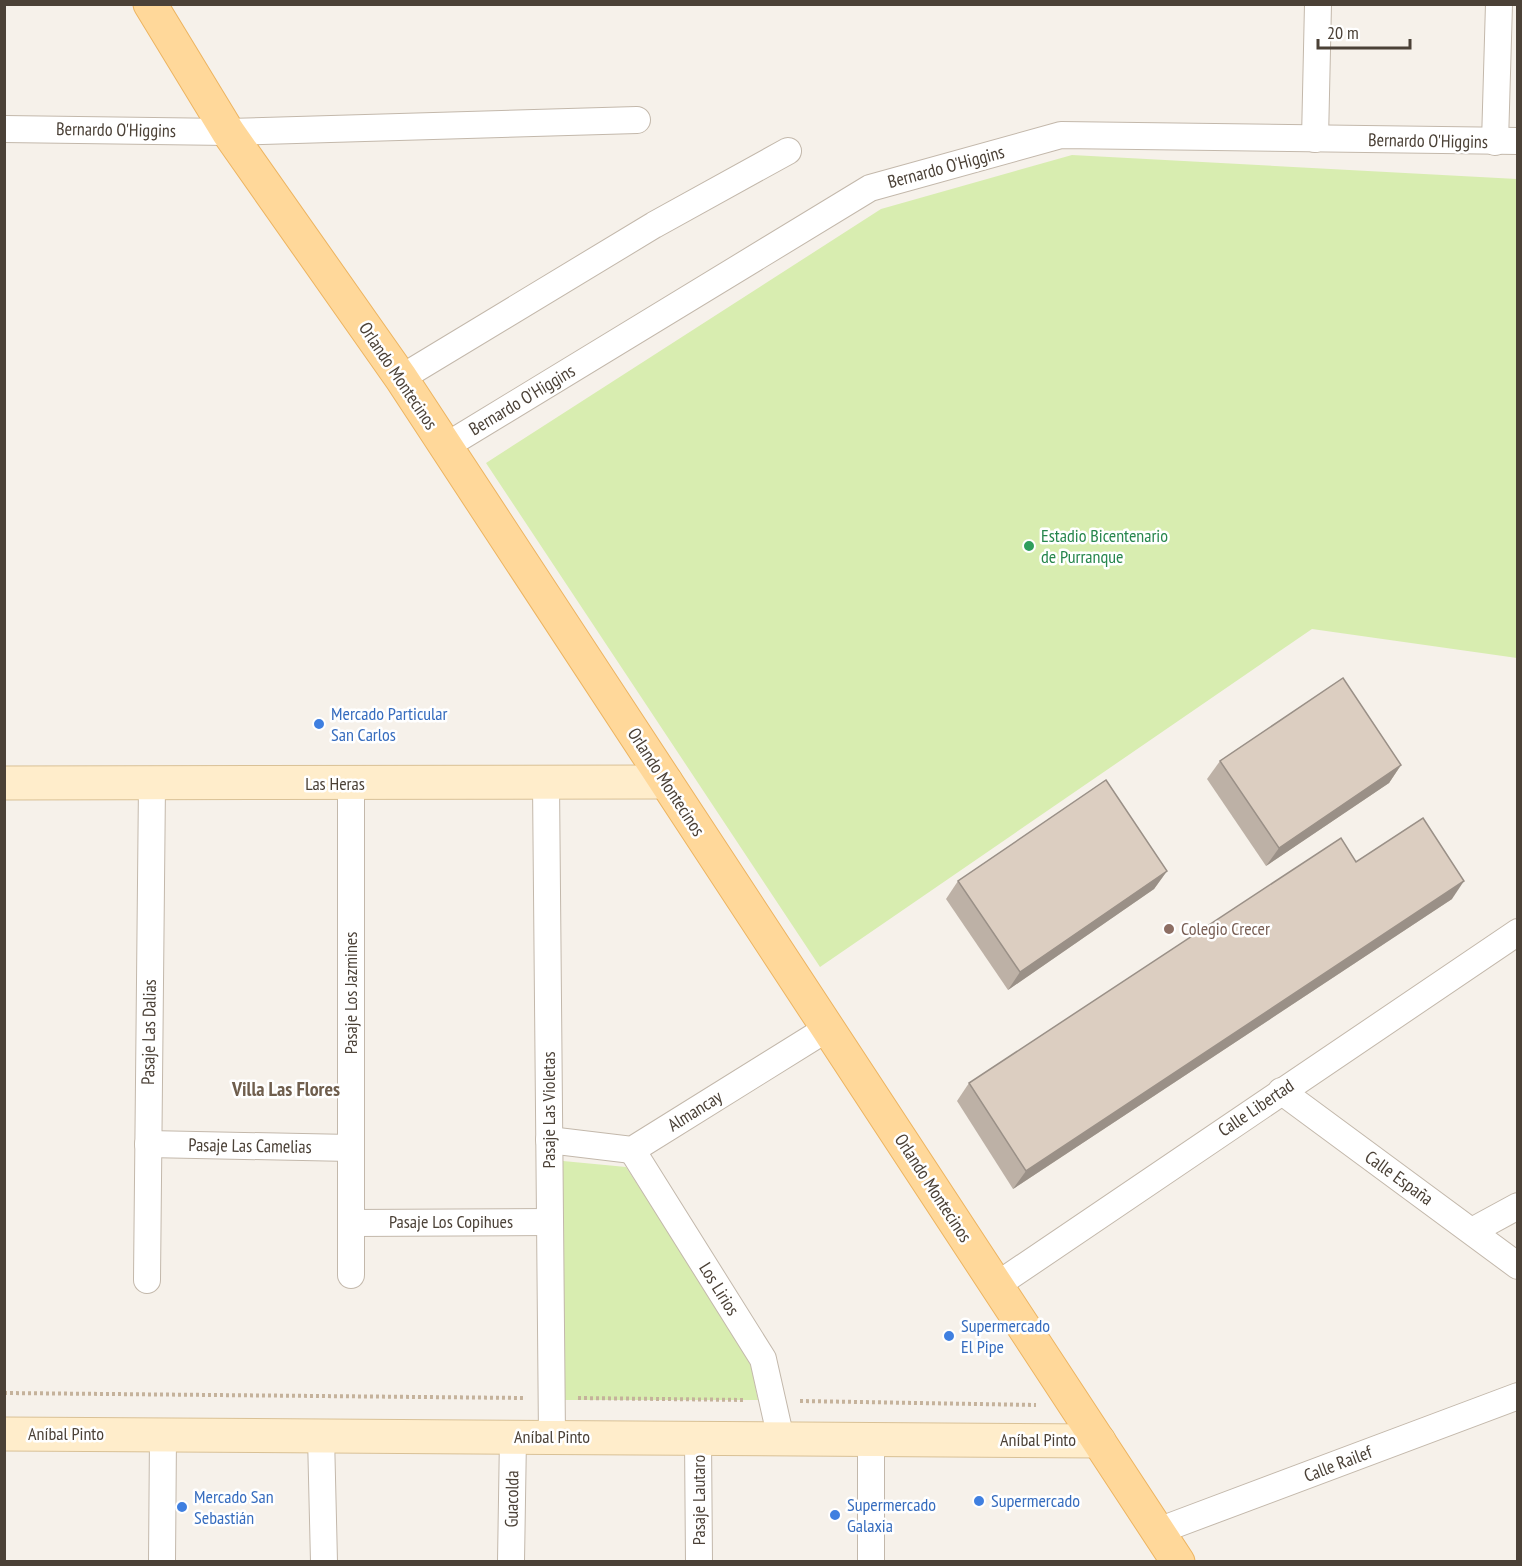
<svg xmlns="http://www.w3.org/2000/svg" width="1522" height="1566" font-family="'PT Sans Narrow',sans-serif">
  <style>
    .green { fill: #d8edb0 }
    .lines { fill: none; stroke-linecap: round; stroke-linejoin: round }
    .minor-casing { stroke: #c3b8ab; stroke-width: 28 }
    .secondary-casing { stroke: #d9c196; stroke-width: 35 }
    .primary-casing { stroke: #edb460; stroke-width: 35 }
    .path { stroke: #c5b29b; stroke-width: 4; stroke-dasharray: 3 3; stroke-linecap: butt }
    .minor { stroke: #fff; stroke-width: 26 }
    .secondary { stroke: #ffedcb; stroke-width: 33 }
    .primary { stroke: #ffd89a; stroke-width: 33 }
    .wall { fill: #bdb1a6 }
    .shaded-wall { fill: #9a9087 }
    .building { fill: #dccec1; stroke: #9a9087; stroke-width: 1.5 }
    .leisure-dot { fill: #2e9e5b; stroke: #fff; stroke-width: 2 }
    .shop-dot { fill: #3f7fe0; stroke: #fff; stroke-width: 2 }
    .education-dot { fill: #8d6e63; stroke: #fff; stroke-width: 2 }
    .labels { text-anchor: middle; stroke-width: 5; stroke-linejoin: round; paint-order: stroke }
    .street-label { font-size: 18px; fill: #4b4137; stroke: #fff }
    .leisure-label { font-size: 18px; fill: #27864d; stroke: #fff; text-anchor: start }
    .shop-label { font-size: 18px; fill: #366cbe; stroke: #fff; text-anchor: start }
    .education-label { font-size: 18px; fill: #785e54; stroke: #fff; text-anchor: start }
    .neighbourhood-label { font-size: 20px; font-weight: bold; fill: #6f5e4d; stroke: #fff }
  </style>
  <rect width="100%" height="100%" fill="#f6f1ea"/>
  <g class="green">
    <polygon points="1072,155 1517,179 1517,658 1312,629 820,967 486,463 881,209"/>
    <polygon points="563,1161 626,1167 720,1310 751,1366 758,1400 558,1400"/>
  </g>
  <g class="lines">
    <g class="minor-casing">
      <g id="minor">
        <polyline points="4,129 228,132 637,120"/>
        <polyline points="1315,139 1318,4"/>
        <polyline points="1495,142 1499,4"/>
        <polyline points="401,378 654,225 788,151"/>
        <polyline points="446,446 870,188 1061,135 1518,141"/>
        <polyline points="546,783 552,1437"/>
        <polyline points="1281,1091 1518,1266"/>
        <polyline points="549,1140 632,1150 828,1028"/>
        <polyline points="148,1144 351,1148"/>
        <polyline points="632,1150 763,1359 781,1439"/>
        <polyline points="352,1223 550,1222"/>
        <polyline points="1472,1231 1518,1206"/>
        <polyline points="351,1275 351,783"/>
        <polyline points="147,1280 152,784"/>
        <polyline points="997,1285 1518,932"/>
        <polyline points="321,1436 324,1562"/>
        <polyline points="698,1438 699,1562"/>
        <polyline points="1158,1531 1518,1396"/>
        <polyline points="162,1562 163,1435"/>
        <polyline points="511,1562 513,1437"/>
        <polyline points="871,1562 871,1439"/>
      </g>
    </g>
    <g class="secondary-casing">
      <g id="secondary">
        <polyline points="4,783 666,782"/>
        <polyline points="4,1434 1099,1441"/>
      </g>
    </g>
    <g class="primary-casing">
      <polyline id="primary" points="150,4 228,132 401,378 1178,1562"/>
    </g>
    <g class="path">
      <polyline points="4,1393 526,1398"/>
      <polyline points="578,1398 745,1400"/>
      <polyline points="800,1401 1036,1405"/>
    </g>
    <use href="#minor" class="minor"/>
    <use href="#secondary" class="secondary"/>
    <use href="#primary" class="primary"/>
  </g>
  <g class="wall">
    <polygon points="1220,761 1401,765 1389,783 1266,866 1207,779"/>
    <polygon points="1356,862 1452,899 1013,1189 957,1101 969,1083"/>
    <polygon points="1167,871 1154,889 1008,990 946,899 958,881"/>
  </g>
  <g class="shaded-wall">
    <polygon points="1401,765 1389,783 1266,866 1279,848"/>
    <polygon points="1167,871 1154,889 1008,990 1020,972"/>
    <polygon points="1464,881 1452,899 1013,1189 1026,1171"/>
  </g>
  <g class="building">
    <polygon points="1343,678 1401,765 1279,848 1220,761"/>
    <polygon points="1106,780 1167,871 1020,972 958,881"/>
    <polygon points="1423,818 1464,881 1026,1171 969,1083 1341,838 1356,862"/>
  </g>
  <circle class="leisure-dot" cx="1029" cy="546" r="6"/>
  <g class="shop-dot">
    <circle cx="319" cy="724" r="6"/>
    <circle cx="949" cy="1336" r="6"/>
    <circle cx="979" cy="1501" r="6"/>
    <circle cx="182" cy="1507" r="6"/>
    <circle cx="835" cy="1515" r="6"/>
  </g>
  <circle class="education-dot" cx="1169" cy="929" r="6"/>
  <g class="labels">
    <g class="street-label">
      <text transform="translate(116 130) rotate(1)" y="6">Bernardo O'Higgins</text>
      <text transform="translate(1428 141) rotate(1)" y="6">Bernardo O'Higgins</text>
      <text transform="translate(946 167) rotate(-15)" y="6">Bernardo O'Higgins</text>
      <text transform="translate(398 376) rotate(56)" y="6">Orlando Montecinos</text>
      <text transform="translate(522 400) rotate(-31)" y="6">Bernardo O'Higgins</text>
      <text transform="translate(666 782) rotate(57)" y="6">Orlando Montecinos</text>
      <text x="335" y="790">Las Heras</text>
      <text transform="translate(351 993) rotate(-90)" y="6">Pasaje Los Jazmines</text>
      <text transform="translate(149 1032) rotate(-89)" y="6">Pasaje Las Dalias</text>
      <text transform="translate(1256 1108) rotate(-34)" y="6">Calle Libertad</text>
      <text transform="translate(549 1110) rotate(-90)" y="6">Pasaje Las Violetas</text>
      <text transform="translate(695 1111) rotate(-32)" y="6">Almancay</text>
      <text transform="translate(250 1146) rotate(1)" y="6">Pasaje Las Camelias</text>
      <text transform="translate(1399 1178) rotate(36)" y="6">Calle España</text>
      <text transform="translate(933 1188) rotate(57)" y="6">Orlando Montecinos</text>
      <text x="451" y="1228">Pasaje Los Copihues</text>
      <text transform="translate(719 1289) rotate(58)" y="6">Los Lirios</text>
      <text x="66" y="1440">Aníbal Pinto</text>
      <text x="552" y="1443">Aníbal Pinto</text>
      <text x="1038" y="1446">Aníbal Pinto</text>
      <text transform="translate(1338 1464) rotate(-21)" y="6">Calle Railef</text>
      <text transform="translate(512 1499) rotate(-89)" y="6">Guacolda</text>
      <text transform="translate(699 1500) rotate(-90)" y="6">Pasaje Lautaro</text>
    </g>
    <g class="leisure-label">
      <text x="1041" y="542">Estadio Bicentenario<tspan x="1041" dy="21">de Purranque</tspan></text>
    </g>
    <g class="shop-label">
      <text x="331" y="720">Mercado Particular<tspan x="331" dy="21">San Carlos</tspan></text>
      <text x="961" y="1332">Supermercado<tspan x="961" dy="21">El Pipe</tspan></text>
      <text x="194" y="1503">Mercado San<tspan x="194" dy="21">Sebastián</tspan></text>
      <text x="991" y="1507">Supermercado</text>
      <text x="847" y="1511">Supermercado<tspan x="847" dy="21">Galaxia</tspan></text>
    </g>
    <g class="education-label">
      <text x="1181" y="935">Colegio Crecer</text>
    </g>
    <g class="neighbourhood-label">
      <text x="286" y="1096">Villa Las Flores</text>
    </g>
  </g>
  <rect width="1522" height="1566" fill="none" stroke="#4b4137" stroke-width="12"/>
  <path d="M1318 39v9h92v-9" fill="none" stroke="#4b4137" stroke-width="3"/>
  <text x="1327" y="39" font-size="18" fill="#4b4137" stroke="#ffffff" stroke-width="4.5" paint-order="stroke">20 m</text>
</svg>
